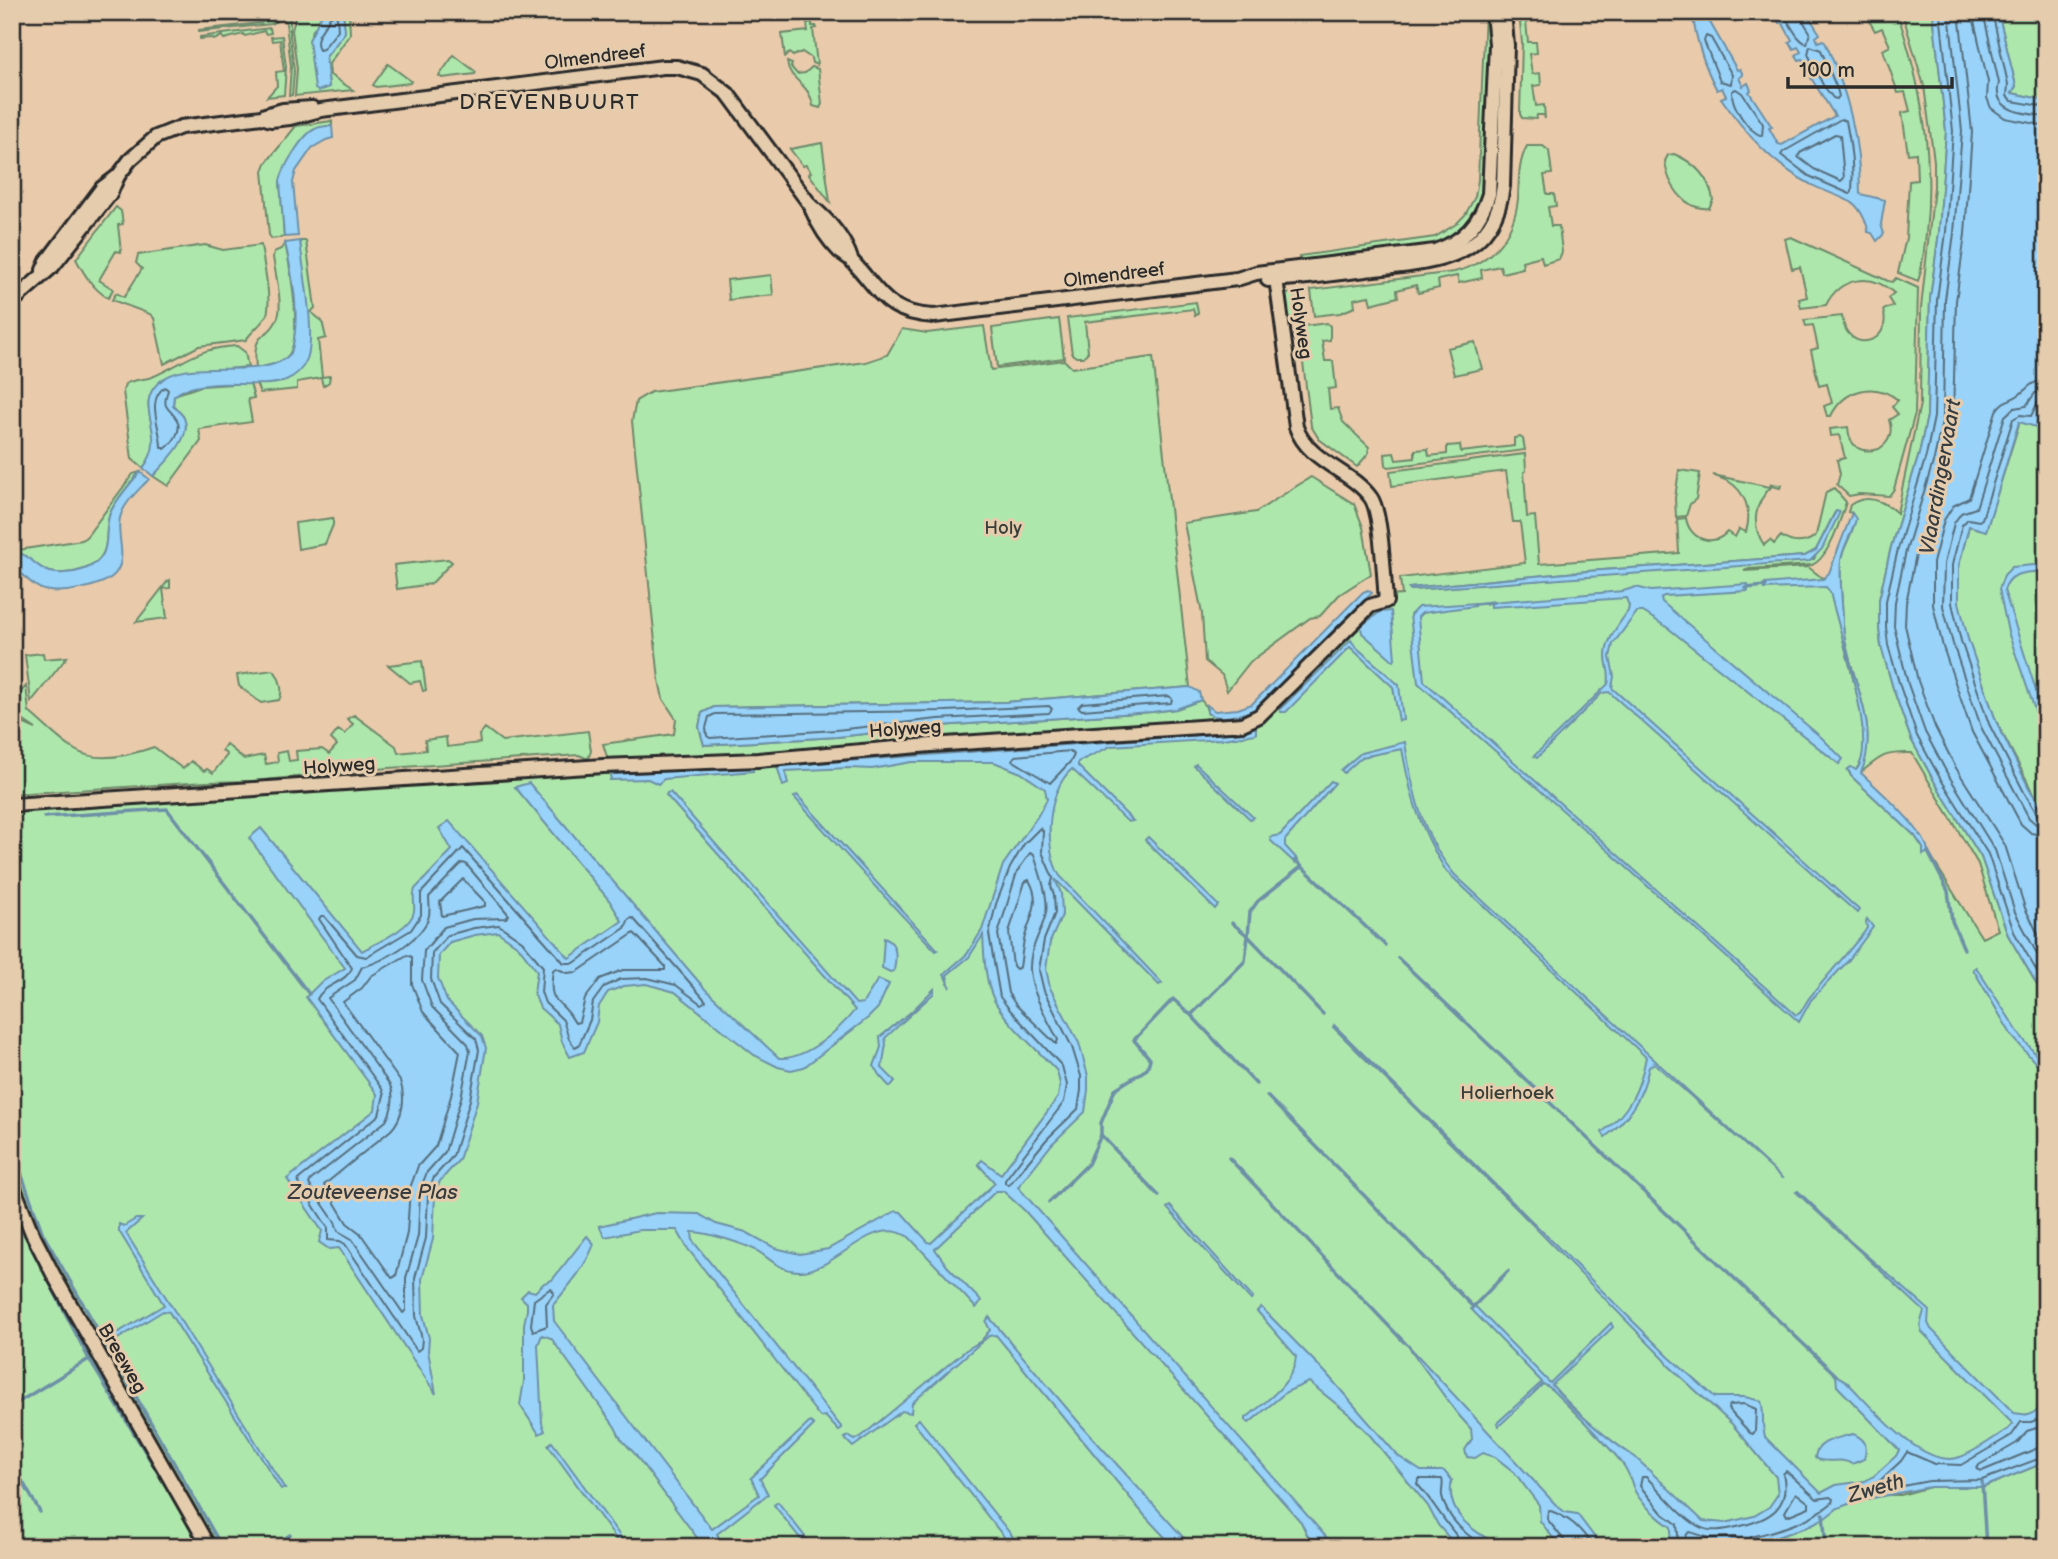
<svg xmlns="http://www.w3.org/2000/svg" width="2058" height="1559" font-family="'Balsamiq Sans',sans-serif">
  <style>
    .green { fill: #aee7ab; stroke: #6c896b; stroke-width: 2; fill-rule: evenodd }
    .water { fill: #99d3f9; stroke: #6d90a7; stroke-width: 2 }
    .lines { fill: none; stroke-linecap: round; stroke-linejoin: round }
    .shore { stroke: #576e7d; stroke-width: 2 }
    .stream { stroke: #6d90a7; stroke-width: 3.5 }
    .minor-casing { stroke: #2b2b2b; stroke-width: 18 }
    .minor { stroke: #e4ccad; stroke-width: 12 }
    .labels { text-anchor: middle; stroke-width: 6; stroke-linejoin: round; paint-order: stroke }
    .street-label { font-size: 19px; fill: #2b2b2b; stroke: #e4ccad }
    .park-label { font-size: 19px; fill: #383e38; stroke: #e4ccad }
    .neighbourhood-label { font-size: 21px; letter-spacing: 2px; fill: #2b2b2b; stroke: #e4ccad }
    .water-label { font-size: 21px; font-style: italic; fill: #363c40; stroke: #e4ccad }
  </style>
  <rect width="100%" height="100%" fill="#e9cbab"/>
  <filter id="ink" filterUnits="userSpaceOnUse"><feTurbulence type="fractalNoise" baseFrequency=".0143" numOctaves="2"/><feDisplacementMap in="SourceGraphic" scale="14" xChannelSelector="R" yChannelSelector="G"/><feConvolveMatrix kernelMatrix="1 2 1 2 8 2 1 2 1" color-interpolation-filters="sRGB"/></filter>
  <g filter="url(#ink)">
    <g class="green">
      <polygon points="297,12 323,12 322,18 311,33 329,86 326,57 345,32 343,12 349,12 350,34 329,64 330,75 353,90 295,96 297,69 292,30"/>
      <polygon points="1485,12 1488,12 1491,42 1486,190 1468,227 1435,248 1300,262 1299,256 1435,237 1456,224 1465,215 1475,197 1478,180"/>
      <polygon points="1519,12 1532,12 1533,21 1526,22 1528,42 1536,42 1537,53 1529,54 1532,74 1540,73 1541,85 1533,86 1536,106 1544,105 1545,119 1544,115 1537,115 1536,119 1522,118 1520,114 1522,43"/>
      <path d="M1870 12H1897C1922 87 1934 154 1926 234 1924 249 1923 267 1918 281L1898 273 1906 238 1909 181 1917 180 1916 153 1908 154 1902 113 1910 111 1905 92 1898 93 1883 50 1890 46 1882 28 1875 31 1867 17Z"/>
      <path d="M1902 12H1933L1946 131 1939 232 1930 299 1927 416 1919 454 1891 547 1879 600V627L1881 646 1893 688 1911 739 1934 781 1981 857 2008 935 2046 1000V1434L1889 1495H1901L1930 1487H1984L2046 1462V1547H1736C1767 1541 1796 1532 1825 1518L1717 1547H12V801L608 760 603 744 674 734 676 719 663 699 659 680 632 421 636 401 651 392 866 362 887 355 902 329 927 333 984 326 991 370 1064 360 1072 368 1153 357 1190 687 1006 702 714 707 702 713 699 727 704 745 837 737 939 726 1152 712 1176 709 1201 700 1205 705 1208 714 1256 710 1374 597 1402 595 1400 578 1525 563 1520 522H1513L1506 471 1392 486 1390 471 1525 454 1526 471 1524 472 1527 517 1535 516 1539 564 1679 553 1677 519 1686 518C1689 539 1713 548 1727 532L1735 537 1739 529 1746 532C1752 512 1746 492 1728 481 1723 479 1716 477 1713 475L1770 487 1771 484 1781 485 1780 488 1772 486C1755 502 1750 524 1764 545L1770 540 1774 544 1781 536C1791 544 1806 545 1816 535L1826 492 1834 488 1846 502C1841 519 1829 558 1812 565L1749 569 1744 571 1808 567 1829 583 1855 686 1864 726V757L1856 770H1848L1851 776 1915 836 1923 848V854L1928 852 1982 938 1998 930 1978 864 1912 753C1882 752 1881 757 1860 773 1883 723 1846 674 1843 624 1843 609 1839 573 1841 559 1844 543 1858 530 1852 513L1848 512 1850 505C1867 493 1884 501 1897 513L1920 404 1921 308 1934 187V161L1924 86ZM1835 512 1814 559 1411 590 1409 588 1588 571 1805 556 1816 550Z"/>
      <polygon points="1998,12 2046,12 2046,100 2012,93 2016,86"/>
      <polygon points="285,15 290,20 290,35 294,71 292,95 289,96 291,66"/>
      <polygon points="273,17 277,18 277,21 271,24 199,32 199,30 260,23"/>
      <polygon points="812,22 812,26 816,26 817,28 813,29 817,65 812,63 811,58 802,52 793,56 789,53 785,57 782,34 808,31 807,23"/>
      <polygon points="270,28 271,33 266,34 264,31 245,36 243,34 224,39 222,36 214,40 212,38 200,39 200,37"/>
      <polygon points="282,36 286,67 284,95 267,97 277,86 276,72 284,71 280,40 272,41 271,37"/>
      <polygon points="454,55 476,72 475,74 442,78 439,76"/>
      <path d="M787 62 792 64 791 67 797 74 805 73 812 67 818 69 822 104 820 108 813 106C810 83 789 81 787 62Z"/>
      <polygon points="388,64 411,81 410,83 376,87 373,85"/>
      <polygon points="332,121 332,126 326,126 280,181 284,237 272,239 269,235 263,171 266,163 296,126"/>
      <polygon points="822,143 830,202 809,174 811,172 806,165 803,166 790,149"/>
      <path d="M1527 146H1543L1549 151 1552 174 1544 175 1547 194H1554L1556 206 1548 207 1551 226H1559L1562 252 1559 259 1543 264 1541 256 1522 261 1523 268 1502 273 1500 266 1481 270 1482 278 1459 283 1457 276 1438 280 1439 288 1418 293 1416 285 1397 290 1398 297 1371 304 1369 296 1354 299 1355 307 1340 313 1314 316 1311 290 1454 272C1490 264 1514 236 1518 199 1519 179 1518 163 1527 146Z"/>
      <path d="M1674 154C1694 162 1710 178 1713 200L1709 208C1684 211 1667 183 1665 161L1668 155Z"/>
      <path d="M116 207 121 211 123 224 118 225 121 252 116 251 99 280 113 289 108 298C93 289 84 274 76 259Z"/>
      <path d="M1791 237 1888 281 1892 282 1896 278 1918 288 1915 413 1894 489 1889 496 1860 494 1849 496 1837 485 1840 474 1837 460 1845 458 1839 435 1831 436 1830 429 1848 427C1849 447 1861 454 1879 449 1890 442 1893 432 1889 420L1898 414 1892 407 1898 400C1875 381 1844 389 1831 416H1827L1824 406 1832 403 1827 384 1819 386 1811 350 1818 348 1813 325 1806 326 1804 320 1842 316C1846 356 1894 344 1883 310L1893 306 1888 298 1894 293C1871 272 1840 277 1826 305L1801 308 1799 299 1807 297 1800 267 1792 269 1785 239Z"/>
      <polygon points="300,241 306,241 315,308 311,312 322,321 326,338 318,340 322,377 330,376 329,382 323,386 321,378 297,382 297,389 260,393 256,383 282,382 309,349"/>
      <path d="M285 243C290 266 302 332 290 353 284 364 267 366 256 368 252 326 268 343 278 317 283 303 275 272 273 257L274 252 281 249Z"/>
      <path d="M205 245 223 250 261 245C263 262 272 299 267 314 263 324 252 330 246 340L199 346 164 364 154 318 150 314 112 300 116 293 124 297 142 269 136 263 138 255Z"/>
      <polygon points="771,275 773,295 729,300 727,280"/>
      <path d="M1295 293C1296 305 1299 314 1289 322L1285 294Z"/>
      <polygon points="1196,302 1198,313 1195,316 1193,309 1085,322 1088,352 1083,357 1076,357 1072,354 1067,318"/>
      <polygon points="1059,319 1064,358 997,367 992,328"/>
      <polygon points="1327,323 1330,326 1330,340 1322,341 1325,361 1333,361 1336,388 1328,389 1330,409 1338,408 1343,422 1369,447 1368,454 1357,467 1319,439 1311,426 1299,331 1304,326"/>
      <polygon points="1475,342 1482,369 1454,375 1447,348"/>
      <path d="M237 346 245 352 248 367 177 374C169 376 164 380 158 385 138 402 156 422 154 443 154 453 149 460 143 468L132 459 123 391 125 384C134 379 143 380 152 377 186 362 196 348 237 346Z"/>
      <polygon points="250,383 254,398 248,399 252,422 199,429 201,441 168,486 153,476 175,450 186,427 183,416 173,405 174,395 201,386"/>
      <polygon points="2046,399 2046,817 1996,721 1952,593 1969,526 1986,530 2020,421 2040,428"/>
      <polygon points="1520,437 1523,439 1525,450 1389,467 1386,465 1385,454 1394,453 1396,460 1415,458 1415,450 1428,449 1429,456 1447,454 1447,446 1460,445 1461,452 1514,446 1514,438"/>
      <polygon points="1679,470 1700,473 1696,499 1690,504 1686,516 1676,517 1675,498"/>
      <path d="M140 472C130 484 118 497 111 511 105 523 108 536 105 548 99 570 69 576 50 572 36 569 29 554 12 551L82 540 87 536 133 474Z"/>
      <polygon points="1311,477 1354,504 1363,527 1371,574 1339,595 1320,616 1310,618 1250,662 1227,691 1222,675 1205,661 1202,614 1184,523 1256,512"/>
      <polygon points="333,518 333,525 325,544 298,549 295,523"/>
      <polygon points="448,559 452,562 431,584 397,589 394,565"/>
      <polygon points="170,580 170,588 163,589 167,618 136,622 167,582"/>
      <polygon points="43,653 44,659 67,657 31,702 25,655"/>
      <polygon points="422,661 426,690 423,691 420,681 410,683 388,665"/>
      <path d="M273 670C280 676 284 692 279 700L261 703 239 686 237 675Z"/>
      <path d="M26 686 29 712C44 724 58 740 75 750 97 764 131 755 154 747L183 769 191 761 204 771 207 769 213 773 227 755 222 750 226 744 244 759 264 755 266 764 278 762 277 753 287 751 289 761 297 760 296 751 322 749 329 754 337 745 331 739 338 730 345 734 353 724 347 719 354 715 396 746 398 753 426 750 425 740 446 737 447 747 480 743 479 735 485 728 502 741 588 731 591 751 588 759 579 755 389 768 253 781 206 782 12 794V726L20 722 36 729 21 719 12 721V702Z"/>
    </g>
    <g class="water">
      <polygon points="323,12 343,12 345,32 326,57 329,87 318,91 315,89 309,40"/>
      <path d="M1692 12H1710L1707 17 1737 70 1740 69 1743 75 1739 78 1743 86 1748 83 1751 90 1749 92 1772 127 1769 128 1778 144 1782 145 1835 116 1811 78 1813 76 1803 59 1799 60 1796 55 1801 52 1798 47 1794 49 1789 42 1792 40 1782 22 1779 23 1773 12H1806L1820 34 1816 37 1818 42 1823 40 1826 44C1848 93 1860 140 1860 194L1885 200 1881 224 1884 234 1877 241 1872 233 1868 232C1868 225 1861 210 1854 204 1847 198 1820 190 1810 184 1772 164 1745 133 1721 98L1726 96 1722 88 1717 90C1704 66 1696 40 1692 12Z"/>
      <polygon points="1933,12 1998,12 2016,86 2012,93 2046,100 2046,377 2043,383 2046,385 2046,398 2036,427 2019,422 1986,531 1969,526 1959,565 1959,602 1968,639 1996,721 2029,788 2046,815 2046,1000 2008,935 1981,857 1934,781 1911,739 1893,688 1881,646 1879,627 1879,600 1891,547 1919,454 1927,416 1930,299 1939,232 1946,131"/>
      <path d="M332 126 333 138 326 140 312 148 296 171 293 182 298 236 284 237 280 181C283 167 302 135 315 129 320 126 327 126 332 126Z"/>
      <path d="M300 241C303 270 316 334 307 359 303 369 294 377 284 381 269 387 237 383 220 384 204 385 186 386 174 396L173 405C176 409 181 413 184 418 193 438 165 463 153 476L143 468C170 434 132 408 158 383 187 354 265 384 291 353 301 319 293 277 285 243Z"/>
      <path d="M140 472 149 479C139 490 124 502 120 518 116 535 127 555 117 571 108 587 57 596 41 589 30 584 21 573 12 565L13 551C30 554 36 568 50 572 69 576 100 570 105 548 108 535 105 523 111 511 118 497 130 484 140 472Z"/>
      <polygon points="1836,511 1840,512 1822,549 1810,561 1411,590 1409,588 1588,571 1805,556 1816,550"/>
      <path d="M1852 513 1856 519C1853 533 1843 545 1841 560 1839 573 1843 609 1843 625 1847 675 1882 723 1861 773 1876 787 1928 833 1928 852L1923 855V848L1915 836 1851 776 1848 769 1851 767 1856 770C1880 745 1837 626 1830 592L1826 587 1764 589 1765 584 1823 579 1829 573Z"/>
      <path d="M2046 564V571C2028 573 2010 570 2004 590L2046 722V742L2008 632 1999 589 2004 575 2012 567Z"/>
      <path d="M1748 584V591L1664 596 1661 598 1662 602 1822 738 1843 759 1839 764 1668 628 1643 612H1637L1613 644 1610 657 1614 676 1612 688 1859 910 1857 913 1609 692 1602 693 1537 758 1534 756 1608 684C1611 673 1606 667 1606 656 1606 640 1619 624 1628 611L1629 606 1626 598 1491 607V602L1623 591 1636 587 1651 591Z"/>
      <path d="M1368 590 1372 593 1370 595 1254 710C1241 715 1220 721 1207 713V705L1215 711 1238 709 1252 704 1363 592Z"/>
      <polygon points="1476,603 1475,606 1422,613 1418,617 1424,681 1796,1015 1800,1013 1809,998 1863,934 1867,928 1866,921 1867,919 1873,927 1848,961 1811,1000 1799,1022 1585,830 1418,683 1410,615 1418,607"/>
      <polygon points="1391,611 1395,659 1394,661 1362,633 1361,626 1380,612"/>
      <polygon points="1351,640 1355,646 1399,685 1403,720 1399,721 1393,687 1350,647 1286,712 1281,712 1280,709"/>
      <polygon points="1190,687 1199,692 1201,700 1176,709 1152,712 939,726 837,737 704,745 699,727 702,713 714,707 1006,702"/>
      <path d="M1256 727V734L1223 739 1111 746 1078 762V766L1133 821 1128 822 1072 769C1047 790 1043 849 1060 876L1162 983 1159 985 1055 879 1061 893 1062 915 1050 942 1046 969 1050 988 1079 1043 1088 1076V1090L1085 1112 1052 1144 1018 1187 1335 1547H1313L1301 1522 1024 1210 1003 1191H996L935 1249 947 1266 981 1301 976 1308 909 1237C870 1214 842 1267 802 1271 782 1272 774 1262 759 1252 746 1244 706 1232 692 1232L693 1241 842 1428 839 1431 825 1416 820 1417 688 1249 677 1230H640L605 1237 599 1226 656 1213 699 1214 716 1224 746 1232 775 1248 800 1254 828 1249 896 1211 901 1212 928 1242 931 1243 995 1183 978 1164 982 1160 1001 1174 1058 1097 1060 1084 1057 1071C1039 1051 1006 1023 994 1000 985 982 984 955 983 935L969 957 947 975 950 988 944 974 967 954 982 930 1003 865 1037 817 1047 799 1045 789 1021 773 994 762H912L872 769 849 768 785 771 788 784 783 786 777 766 1242 732Z"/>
      <path d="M1405 742C1412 790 1422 837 1455 875L1783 1179 1654 1063 1649 1067C1643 1096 1630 1119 1605 1137L1602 1132C1629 1113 1640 1089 1646 1057L1446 871C1419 827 1411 798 1402 749L1362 757 1344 773 1341 770 1361 753Z"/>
      <polygon points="1196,764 1253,817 1250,819 1194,766"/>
      <polygon points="752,767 753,771 664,779 658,784 648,779 610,780 612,774"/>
      <polygon points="1331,781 1335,783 1285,840 1285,846 1298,860 1295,863 1271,841 1270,837 1280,835"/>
      <path d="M529 783 705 989 779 1058C806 1060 839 1030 855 1010L666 795 667 793 670 792 856 1004 863 1003 878 979 889 984 878 1008 868 1018 804 1067 791 1070 778 1067 754 1055 675 992 646 984 624 986 608 992 599 1006 597 1022 584 1052 570 1057 562 1042 558 1024 540 1008 534 993 537 971 518 946 498 932 475 935 450 942 439 955 438 978 447 1001 482 1036 486 1048 477 1102 459 1160 440 1181 435 1195 433 1239 422 1279 423 1315 429 1338 428 1351 436 1394 339 1248 329 1249 319 1242 322 1231 287 1179 375 1110 377 1094 306 997 320 983 345 968 249 838 261 828 362 951C376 943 412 928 414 911 415 902 412 897 415 889L452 850 439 828 449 821 569 958 622 921 609 900 515 787Z"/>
      <path d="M797 795 938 950 936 951C887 901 841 849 794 797Z"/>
      <polygon points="1148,837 1218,905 1215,909 1145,840"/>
      <path d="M884 938C899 943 896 959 894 971L890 972 882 968Z"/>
      <polygon points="1976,967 2020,1035 2046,1067 2046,1075 2012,1036 1973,969"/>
      <polygon points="934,989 934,993 885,1038 886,1044 882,1068 895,1081 890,1087 879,1075 874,1066 881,1047 880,1037 912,1011"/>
      <path d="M1334 1025 1669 1357 1715 1397H1745L1761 1401C1765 1413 1761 1424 1765 1437L1821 1493 1836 1485 1865 1481 1874 1476 1896 1456 1899 1450 1837 1386 1836 1375 1846 1381C1870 1405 1923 1471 1960 1457 1977 1451 1993 1438 2008 1429L2013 1424 1922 1332 1920 1325 1924 1311 1796 1192 1798 1191 1850 1241 1929 1310 1928 1323 1931 1329 2014 1413 2029 1415 2041 1408 2046 1410V1462L1984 1487H1930L1857 1501 1838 1508 1825 1518 1806 1527 1764 1542 1736 1547H1666L1671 1533V1527C1659 1519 1638 1501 1633 1487 1630 1478 1629 1472 1622 1463 1600 1436 1574 1412 1549 1387L1543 1384 1499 1426 1497 1423 1542 1382 1471 1309 1474 1305 1550 1383 1611 1323 1613 1327 1552 1385C1573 1410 1607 1439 1635 1457L1703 1521 1725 1523 1754 1516 1769 1507 1778 1494 1776 1477 1732 1424 1668 1365 1665 1360 1520 1212 1333 1027Z"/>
      <polygon points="1170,1206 1253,1298 1251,1300 1167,1208"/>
      <polygon points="136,1219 142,1219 126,1233 285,1489 281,1489 169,1312 163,1311 111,1343 109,1338 164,1305 119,1231 119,1224 124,1226"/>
      <path d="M587 1236 594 1244C585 1268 569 1286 553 1305L554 1321 712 1529 759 1495 751 1478 753 1476 810 1422 814 1425 760 1479 768 1494 717 1534 725 1547H704L634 1453 621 1439 615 1427 551 1338 542 1335 538 1345 542 1423 545 1431 539 1434 520 1405 524 1381V1324L527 1310V1303L521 1297 528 1290 535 1292 544 1283 552 1280Z"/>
      <path d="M1261 1307 1325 1372 1398 1456 1421 1471H1444L1452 1480C1444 1515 1475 1532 1502 1547H1449L1450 1539 1438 1525 1428 1506 1368 1433 1350 1415 1309 1382 1286 1392 1249 1423 1246 1421V1418C1265 1402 1295 1382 1296 1356L1257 1311Z"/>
      <polygon points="989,1317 1082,1426 1192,1547 1174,1547 1145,1516 996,1335 989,1336 978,1345 912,1403 911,1413 902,1411 853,1447 844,1438 848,1436 855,1440 862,1436 966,1350 981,1341 990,1330 986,1322"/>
      <polygon points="1405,1342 1557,1506 1565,1512 1577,1514 1602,1547 1560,1547 1540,1521 1539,1505 1514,1472 1495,1457 1483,1453 1475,1458 1467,1457 1465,1450 1472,1439 1471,1429 1456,1412"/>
      <polygon points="919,1419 1021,1547 1012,1547 914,1423"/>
      <path d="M1853 1434C1866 1439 1868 1446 1864 1459L1852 1464C1840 1456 1827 1465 1815 1458 1816 1440 1839 1438 1853 1434Z"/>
      <polygon points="552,1442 628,1547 622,1547 548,1445"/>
      <polygon points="778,1502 813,1547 807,1547 774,1505"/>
    </g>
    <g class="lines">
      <g class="shore">
        <path d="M1781 12C1790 21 1795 39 1807 44L1810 32 1801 18 1800 12"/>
        <polyline points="1940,12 1953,131 1946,232 1937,300 1934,417 1926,456 1898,549 1886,601 1886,627 1888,645 1900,686 1917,736 1940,778 1988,854 2014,932 2046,987"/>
        <polyline points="1949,12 1962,131 1954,233 1945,300 1943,417 1934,459 1906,551 1895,602 1894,626 1908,684 1925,732 1947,773 1995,850 2015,912 2046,971"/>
        <polyline points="1959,12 1972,132 1965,234 1956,301 1953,418 1944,461 1916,554 1906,603 1905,625 1918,681 1935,727 1956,768 2005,845 2025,908 2046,950"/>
        <polyline points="1972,12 1988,82 1987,98 1991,108 2005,118 2046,126"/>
        <path d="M1983 12 1999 83C1991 111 2024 114 2046 116"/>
        <polyline points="1992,12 2008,84 2007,96 2012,101 2046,107"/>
        <path d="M334 15 337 17 338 30 323 49 319 50C312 36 326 28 330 16Z"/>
        <polygon points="1706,36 1711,38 1732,75 1731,84 1720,81 1704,41"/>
        <polygon points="1810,46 1821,50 1837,89 1839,96 1837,99 1833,98 1823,85 1808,54"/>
        <path d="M1736 89 1742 93 1763 124 1762 136C1748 131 1731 106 1732 91Z"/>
        <path d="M1841 119 1846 121C1851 144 1854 168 1852 192L1850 194 1809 176 1781 155 1783 152Z"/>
        <polygon points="1835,134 1840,135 1844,178 1841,181 1814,169 1798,157 1800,153"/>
        <path d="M2046 380C2032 381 2029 387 2020 394 2010 402 2004 398 1996 411L1969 498 1953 506 1944 520 1933 563V605L1943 647 1972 732 2021 824 2031 833 2046 836"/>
        <path d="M165 387 168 390C161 410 169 406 177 420 183 430 172 444 165 449L161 447C161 428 145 400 165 387Z"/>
        <polyline points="2046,391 2035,393 2026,406 2014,408 2005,416 1976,508 1961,513 1954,523 1944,564 1943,606 1953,644 1981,727 2029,818 2036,824 2046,826"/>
        <polyline points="2046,400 2038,402 2031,416 2020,415 2013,419 1982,519 1979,521 1968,519 1962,525 1952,565 1952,603 1961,641 1989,724 2024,792 2037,814 2046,817"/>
        <polygon points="1169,696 1172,699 1171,703 1082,710 1078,707 1082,703"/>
        <polygon points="1049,706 1052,709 1049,713 938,719 836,730 710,738 707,736 706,728 709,717 715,714 945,711"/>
        <polygon points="1070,751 1074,755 1071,761 1050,783 1012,760 1015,756"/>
        <polygon points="1040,828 1043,831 1042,852 1053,878 1051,886 1054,895 1055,913 1044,940 1039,970 1044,991 1072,1047 1081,1076 1081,1090 1078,1109 1047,1139 1009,1185 1005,1183 1005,1180 1064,1102 1067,1085 1062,1066 1010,1010 1000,997 989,934 996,904 1010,868 1024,844"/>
        <path d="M463 848 564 963H574L625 928 629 919 633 918 706 1001 701 1004 676 985 647 978 621 979 604 987 593 1002 590 1020 579 1045 575 1047 569 1039 563 1020 545 1003 541 992 543 967 522 941 499 925 474 928 448 935 432 953 431 979 440 1004 476 1039 479 1050 470 1100 453 1156 434 1177 428 1194 426 1238 415 1278 416 1316 422 1339 421 1348 417 1351 345 1244 340 1241 328 1240V1228L298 1182 299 1179 379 1115 384 1095 382 1089 317 999C324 984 346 983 352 968L319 919 321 916H324L357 955 366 957 411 930 421 915V893Z"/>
        <path d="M1030 853 1034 855C1039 871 1049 897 1046 913 1042 932 1029 947 1030 970 1032 995 1047 1018 1058 1040L1056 1044 1016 1005 1008 993 998 934 1017 872Z"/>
        <path d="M462 863 466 864 509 915 506 918 473 919 444 927 424 951 422 980 432 1007 468 1044 470 1051 461 1098 445 1152 427 1172 420 1190 418 1236 406 1278V1310L403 1313 352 1239 338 1231 335 1222 309 1184 311 1180 386 1121C392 1111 395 1096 390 1085L328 998 355 980 362 967C383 962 420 940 428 919 431 912 429 905 429 897Z"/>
        <polygon points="463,879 485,902 485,906 442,916 440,902"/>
        <path d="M1029 880C1041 901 1032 913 1026 933 1022 944 1022 956 1020 967L1016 969 1013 966 1009 932 1025 882Z"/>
        <path d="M634 933 665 966V970H623L600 979 585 999 579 1022 575 1023C561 996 547 1008 553 970L556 968 567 973 577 972Z"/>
        <path d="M407 955 412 957V984L423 1012 460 1052 451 1096 436 1146 418 1166 410 1188 407 1233 396 1276 392 1278 360 1233 347 1223 324 1185 391 1130C403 1118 406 1097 400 1081L343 1002 362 988 371 976Z"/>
        <polygon points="551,1288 554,1293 546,1304 547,1326 533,1331 531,1325 534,1300"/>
        <polygon points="1744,1404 1756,1409 1755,1431 1753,1434 1750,1433 1728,1409 1730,1405"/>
        <polyline points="2046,1416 2031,1422 2021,1422 2012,1435 1961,1465 1935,1464 1907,1452 1901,1461 1872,1488 1876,1491 1929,1481 1982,1480 2046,1456"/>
        <polyline points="2046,1425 2027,1431 2017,1443 1979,1465 1977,1469 1982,1471 2038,1448 2046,1447"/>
        <polygon points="1796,1493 1809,1503 1809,1507 1787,1516 1785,1512"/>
        <path d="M1455 1547 1456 1535C1442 1518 1432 1500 1417 1484L1419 1479H1442C1444 1485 1441 1490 1442 1496 1446 1518 1468 1538 1487 1547"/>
        <path d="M1565 1547 1564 1540 1547 1519 1548 1510C1571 1518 1579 1527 1594 1547"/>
        <path d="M1674 1547 1678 1535 1677 1524 1662 1513 1640 1486 1642 1477H1646C1662 1492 1680 1516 1698 1526 1711 1534 1728 1529 1741 1526 1770 1519 1791 1507 1783 1474L1786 1471 1817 1499 1830 1497 1833 1499 1832 1503C1809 1522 1779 1530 1751 1537L1747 1547"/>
        <polyline points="1683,1547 1687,1534 1690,1532 1709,1538 1736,1537 1738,1547"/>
      </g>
      <g class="stream">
        <polyline points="1746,588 1766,586"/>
        <polyline points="1474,604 1494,602"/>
        <polyline points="44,817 167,809 309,994"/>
        <polyline points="1928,852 1948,891 1952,921 1964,949"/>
        <polyline points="1295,860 1385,945"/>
        <polyline points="1301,867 1258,901 1250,912 1248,936 1323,1014"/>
        <polyline points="1398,958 1836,1375"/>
        <polyline points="1191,1015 1245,961 1248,936 1232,923"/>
        <polyline points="1267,1096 1473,1307 1508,1271"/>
        <polyline points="1101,1135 1159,1196"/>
        <polyline points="12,1148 43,1234 222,1547"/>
        <polyline points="1229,1158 1404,1342"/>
        <polyline points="1049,1202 1088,1164 1101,1135 1101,1123 1115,1089 1147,1069 1150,1059 1134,1040 1173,999 1191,1015 1256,1084"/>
        <polyline points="12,1210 89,1359 180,1509"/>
        <polyline points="12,1406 89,1359"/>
        <polyline points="12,1463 40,1512"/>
        <polyline points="1982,1482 1986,1547"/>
        <polyline points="1823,1514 1826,1547"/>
        <polyline points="272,1547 290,1535"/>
      </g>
      <g class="minor-casing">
        <g id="minor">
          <polyline points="265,115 283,110 312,108"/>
          <path d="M812 210C818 224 828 240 839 251 843 254 848 257 852 261 881 292 885 313 934 316L1237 279 1256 273 1435 251C1464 241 1480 223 1489 194L1496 44 1493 12"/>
          <polyline points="43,270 47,261 102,188 118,176"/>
          <path d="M1268 280C1301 279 1333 274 1366 270 1427 263 1494 263 1503 186L1507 45 1504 12"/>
          <path d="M12 302 53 266 110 194 118 176 130 160 156 137 181 127 262 117 271 120 290 118 321 110 663 67H677L702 74 728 94 811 206C828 220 844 238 851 259"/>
          <path d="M12 805 603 766 758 760 931 745 1229 725 1242 724 1259 716 1370 606 1386 601C1384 580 1382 514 1371 498 1351 470 1308 462 1296 427L1275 271"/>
          <polyline points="12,1183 32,1233 53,1274 209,1547"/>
        </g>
      </g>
      <use href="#minor" class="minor"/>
    </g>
  </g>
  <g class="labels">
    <g class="street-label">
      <text transform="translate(595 56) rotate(-7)" y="7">Olmendreef</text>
      <text transform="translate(1114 274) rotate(-7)" y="7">Olmendreef</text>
      <text transform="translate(1302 323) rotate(82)" y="7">Holyweg</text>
      <text transform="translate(905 728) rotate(-4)" y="7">Holyweg</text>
      <text transform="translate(339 765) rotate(-4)" y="7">Holyweg</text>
      <text transform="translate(123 1358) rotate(60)" y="7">Breeweg</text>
    </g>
    <g class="park-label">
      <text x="1003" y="534">Holy</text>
      <text x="1507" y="1099">Holierhoek</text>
    </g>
    <g class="neighbourhood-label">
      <text x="550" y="109">DREVENBUURT</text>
    </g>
    <g class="water-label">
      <text transform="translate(1940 477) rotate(-80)" y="7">Vlaardingervaart</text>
      <text x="373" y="1199">Zouteveense Plas</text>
      <text transform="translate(1876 1488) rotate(-16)" y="7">Zweth</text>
    </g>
  </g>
  <rect width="2058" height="1559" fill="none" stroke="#e4ccad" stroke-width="42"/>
  <rect x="21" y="21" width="2016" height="1517" fill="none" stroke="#2b2b2b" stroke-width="2.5" filter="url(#ink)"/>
  <path d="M1788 77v10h164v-10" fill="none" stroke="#2b2b2b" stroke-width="3.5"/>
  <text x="1799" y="77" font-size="21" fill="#2b2b2b" stroke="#e4ccad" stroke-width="5" paint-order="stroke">100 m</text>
</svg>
